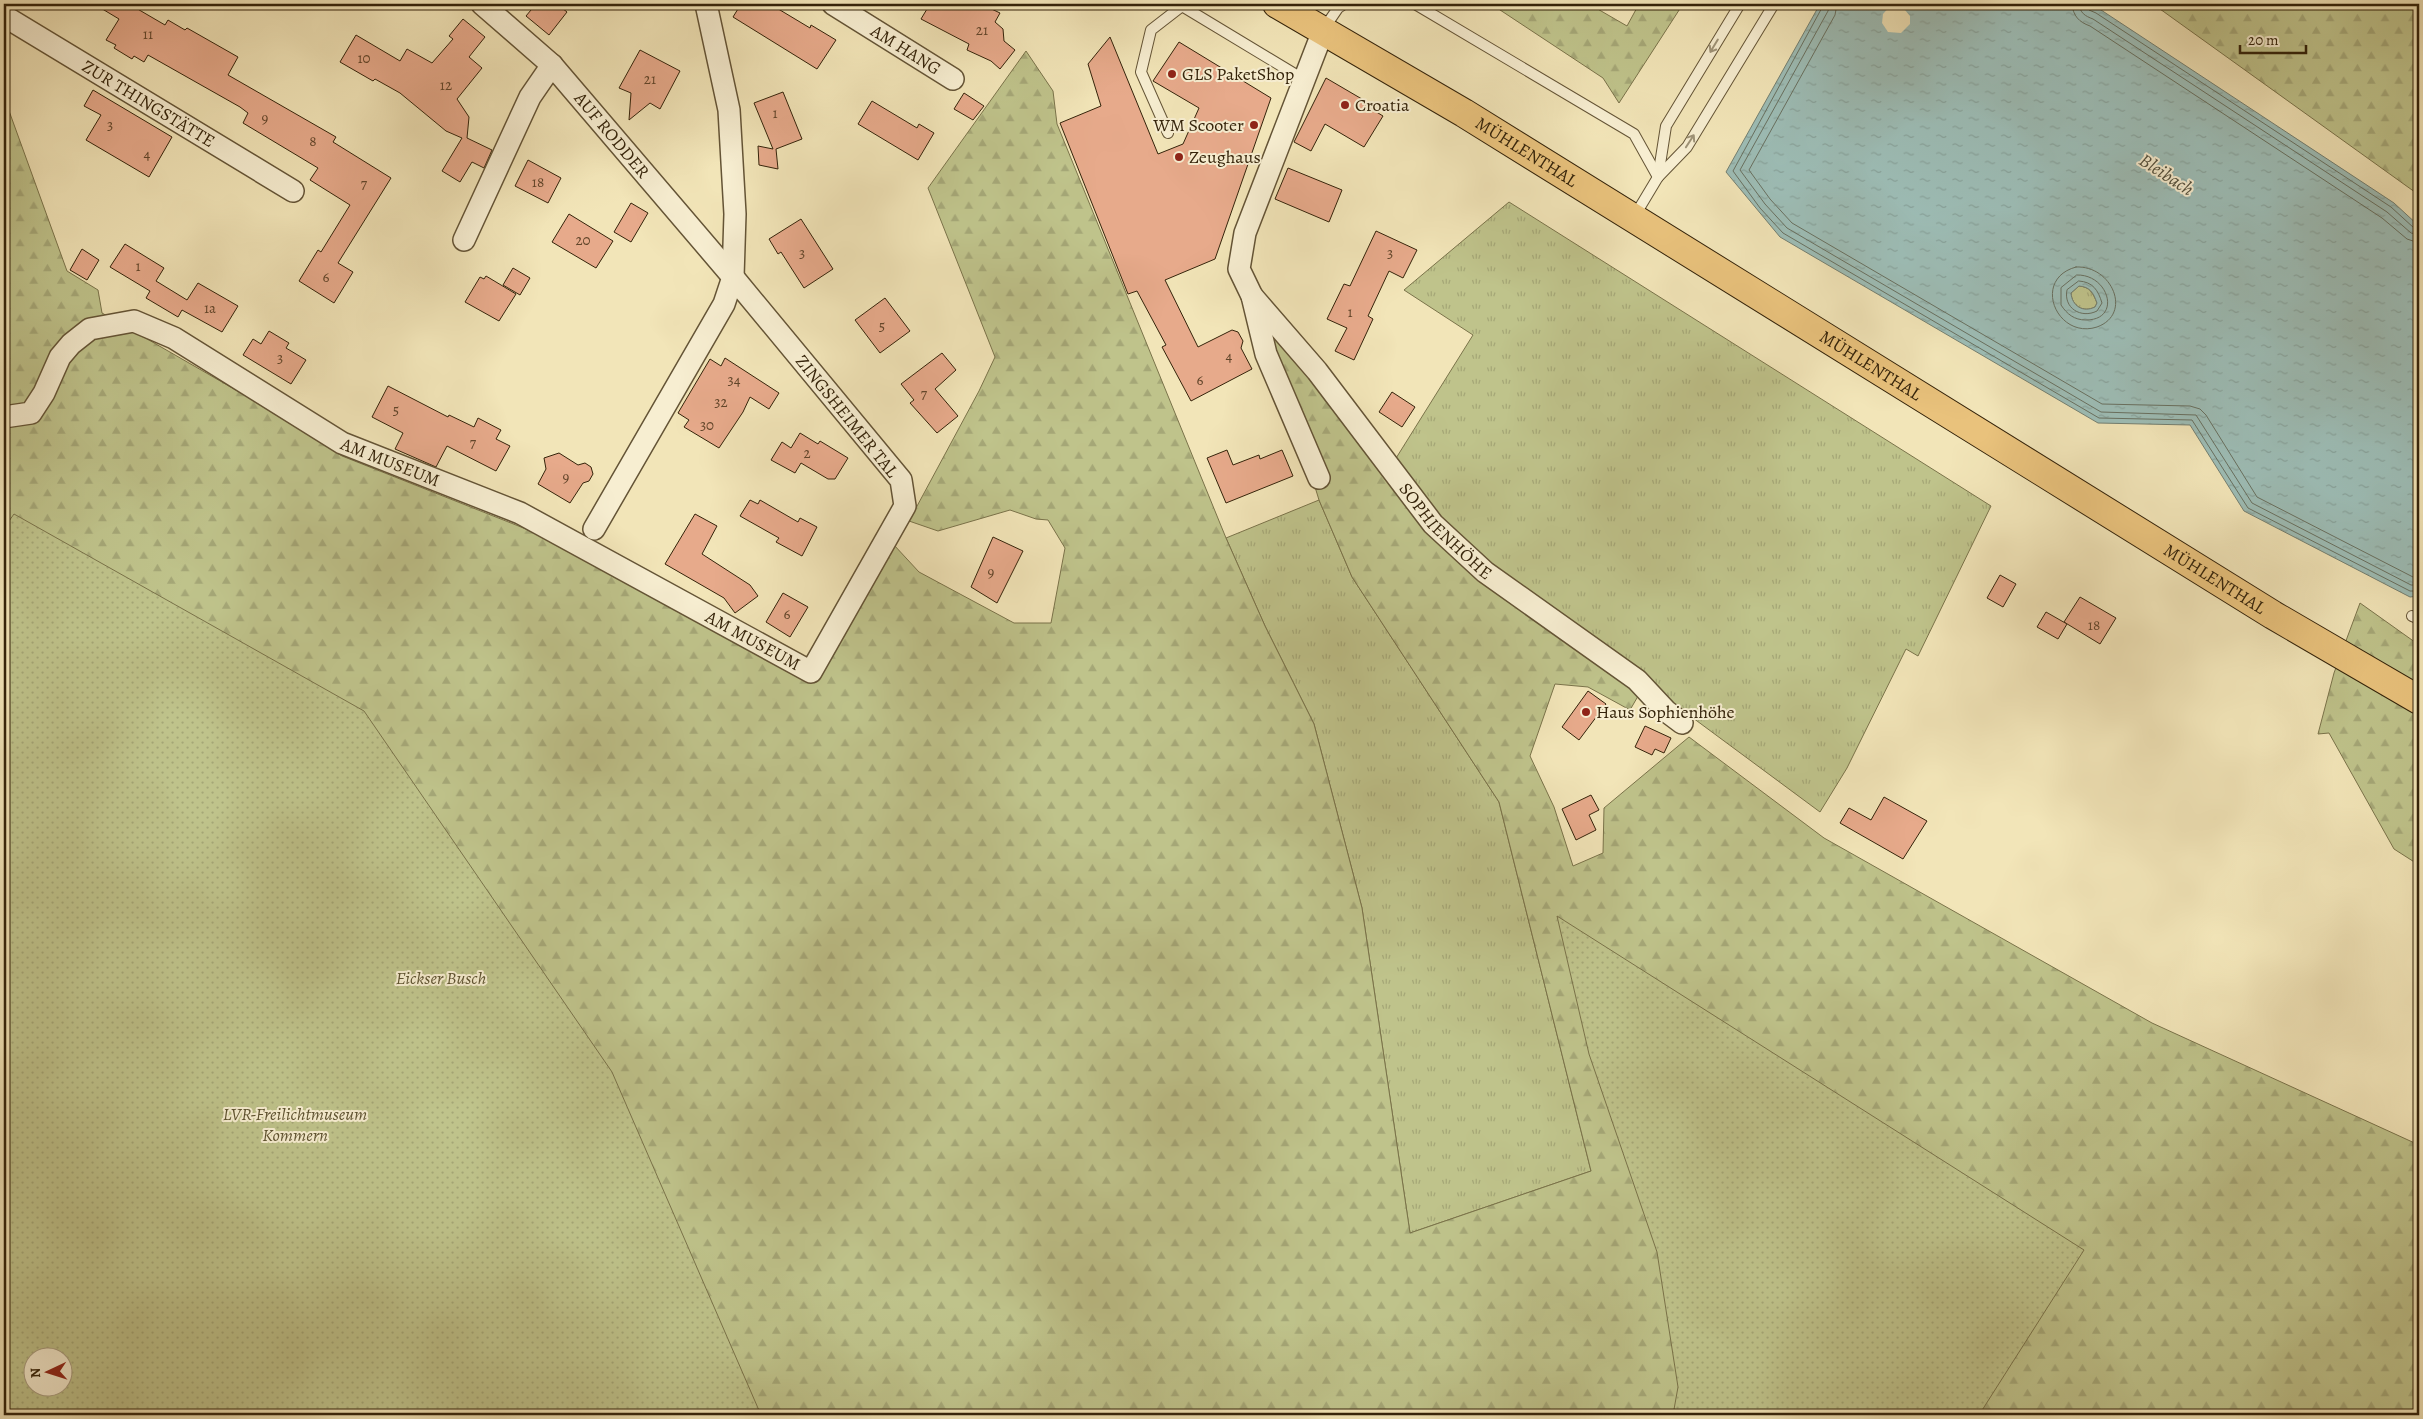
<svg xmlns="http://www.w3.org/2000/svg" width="2423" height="1419" font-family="Alegreya,serif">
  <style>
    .grass { fill: url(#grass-tufts); stroke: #7a734a }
    .forest { fill: url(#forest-firs); stroke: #7a734a; fill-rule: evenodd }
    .park { fill: url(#park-dots); stroke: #7a734a; fill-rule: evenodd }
    .water { fill: url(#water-ripples); stroke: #737f71; fill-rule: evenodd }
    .pier { fill: #f2e5b8 }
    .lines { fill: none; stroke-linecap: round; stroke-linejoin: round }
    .shore { stroke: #687060; stroke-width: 1 }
    .building { fill: #e7aa8b; stroke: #34230a }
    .service-casing { stroke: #645436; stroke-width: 12 }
    .minor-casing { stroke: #645436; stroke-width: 24 }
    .primary-casing { stroke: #34230a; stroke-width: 30 }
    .service { stroke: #f7eed1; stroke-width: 10 }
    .minor { stroke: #f7eed1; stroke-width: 21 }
    .primary { stroke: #e9c27c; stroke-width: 28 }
    .oneway { stroke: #9f9377 }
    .poi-dot { fill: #8f2418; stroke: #f7eed1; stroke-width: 2 }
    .labels { text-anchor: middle; stroke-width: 4; stroke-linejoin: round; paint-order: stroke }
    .number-label { font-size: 15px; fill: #61452a }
    .street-label { font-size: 18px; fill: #34230a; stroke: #f7eed1 }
    .poi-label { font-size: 18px; fill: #34230a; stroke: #f7eed1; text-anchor: start }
    .park-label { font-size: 18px; font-style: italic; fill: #5e5331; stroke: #f7eed1 }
    .water-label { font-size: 19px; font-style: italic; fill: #54513e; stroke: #f7eed1 }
  </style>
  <defs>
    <pattern id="grass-tufts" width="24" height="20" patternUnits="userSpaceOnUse" patternTransform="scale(1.25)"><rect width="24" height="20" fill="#bfc38b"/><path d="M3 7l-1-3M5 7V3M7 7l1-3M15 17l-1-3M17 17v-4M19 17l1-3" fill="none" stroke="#a5a777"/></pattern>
    <pattern id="forest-firs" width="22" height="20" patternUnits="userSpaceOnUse" patternTransform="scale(1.25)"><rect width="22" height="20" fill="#bfc38b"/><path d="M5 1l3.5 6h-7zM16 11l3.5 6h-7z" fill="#a5a777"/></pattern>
    <pattern id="park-dots" width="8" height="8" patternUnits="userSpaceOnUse" patternTransform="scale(1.25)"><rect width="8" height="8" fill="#bfc38b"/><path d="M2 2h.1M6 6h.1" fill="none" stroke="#a5a777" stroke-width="1.8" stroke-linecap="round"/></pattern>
    <pattern id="water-ripples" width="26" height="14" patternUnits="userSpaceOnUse" patternTransform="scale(1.25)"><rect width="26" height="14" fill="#9dbdb6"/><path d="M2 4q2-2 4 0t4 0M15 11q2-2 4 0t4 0" fill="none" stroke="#88a29b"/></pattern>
  </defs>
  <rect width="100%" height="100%" fill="#f2e5b8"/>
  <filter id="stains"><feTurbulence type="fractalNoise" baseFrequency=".004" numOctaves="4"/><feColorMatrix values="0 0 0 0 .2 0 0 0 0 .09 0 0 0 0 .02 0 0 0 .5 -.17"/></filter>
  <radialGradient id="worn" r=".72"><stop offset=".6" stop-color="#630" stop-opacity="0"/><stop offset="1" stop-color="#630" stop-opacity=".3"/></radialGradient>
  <g class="grass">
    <polygon points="1509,202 1991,506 1918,656 1906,649 1847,768 1820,812 1489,567 1439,525 1393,463 1473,335 1404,290"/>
    <path d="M2079 286C2090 287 2093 293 2097 303L2095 307C2083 313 2072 306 2071 293Z"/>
    <polygon points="1319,500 1352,577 1499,802 1591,1171 1410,1233 1362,908 1314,724 1265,626 1226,538"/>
  </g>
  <g class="forest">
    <polygon points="1491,4 1589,4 1627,26 1639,4 1683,4 1619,103 1603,78"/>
    <polygon points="2153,4 2419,4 2419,195"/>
    <path d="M1026 51 1053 91 1057 124 1226 538 1265 626 1314 724 1362 908 1410 1233 1591 1171 1499 802 1352 577 1319 500 1268 334 1277 331 1407 502 1641 691 1630 710 1588 687 1555 684 1530 756 1554 807 1573 866 1603 853 1604 808 1689 737 1824 838 2152 1023 2419 1145V1415H4V97L67 271 98 290 102 313 255 401 342 456 526 529 806 675 894 545 919 572 1014 623H1051L1065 548 1048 520 1036 519 1010 510 938 531 909 521 979 391 995 357 928 188ZM32 1356H62V1386H32Z"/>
    <polygon points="2360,603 2419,645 2419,865 2394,849 2329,733 2318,734 2334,673"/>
  </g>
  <g class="park">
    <path d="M14 514 364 711 612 1072 761 1415H4V528ZM32 1356H62V1386H32Z"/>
    <polygon points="1557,916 2084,1250 1979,1415 1673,1415 1678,1387 1657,1252 1589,1054"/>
  </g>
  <path class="water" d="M1820 4H2084L2098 8 2394 203 2419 226V596L2410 597 2244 511 2190 425 2098 423 1780 237 1726 172ZM2079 286C2090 287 2093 292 2097 303L2095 307C2083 313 2072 306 2071 293Z"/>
  <polygon class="pier" points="1892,4 1900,4 1910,16 1910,24 1901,33 1888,32 1882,23 1883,14"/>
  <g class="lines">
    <g class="shore">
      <polyline points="1824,4 1733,171 1760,208 1783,233 2099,418 2192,420 2248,508 2410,591 2419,591"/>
      <polyline points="1830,4 1828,11 1740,170 1765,204 1787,228 2101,412 2196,415 2252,503 2411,585 2419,585"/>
      <polyline points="1837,4 1835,15 1749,170 1770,199 1792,223 2102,404 2190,406 2200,409 2206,415 2257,497 2413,577 2419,577"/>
      <path d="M2072 4C2073 16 2079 22 2090 26L2382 218 2407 239 2419 243"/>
      <path d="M2079 4C2080 13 2085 16 2093 19L2387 212 2411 233 2419 235"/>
      <polyline points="2086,4 2089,10 2096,13 2391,207 2414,228 2419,229"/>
      <path d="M2076 267C2112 265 2133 314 2097 327 2057 340 2031 279 2076 267Z"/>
      <path d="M2077 275C2109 274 2122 320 2086 320 2074 320 2067 314 2061 305V288Z"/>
      <path d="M2079 281C2093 282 2098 290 2102 303L2097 311C2081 319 2063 308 2067 290Z"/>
    </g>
  </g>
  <g class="building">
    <polygon points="94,4 129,4 165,25 168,20 185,30 187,28 238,57 228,75 336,137 333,142 391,178 338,263 353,272 334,303 299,281 318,250 321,252 350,205 310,180 318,168 243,123 248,113 240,107 148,55 144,62 134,56 132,59 114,48 116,45 106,40 119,19"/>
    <polygon points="536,4 557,4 567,12 549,35 526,16"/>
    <polygon points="741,4 770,4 810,28 811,25 836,40 817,69 733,17"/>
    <polygon points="930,4 981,4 1000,13 995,22 1003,29 1004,41 1015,50 1000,69 991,61 967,50 969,44 921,19"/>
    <polygon points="463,19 485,37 469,57 482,68 457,99 469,117 467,138 492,150 484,168 472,162 460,182 442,171 462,138 446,131 400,93 375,79 373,81 340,62 356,35 400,61 407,49 432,63 453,39 449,36"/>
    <polygon points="1110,37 1158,154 1183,144 1199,108 1153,81 1179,42 1271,98 1215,259 1165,280 1198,347 1232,330 1238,332 1243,341 1241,348 1252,369 1191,401 1162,347 1166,345 1137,291 1128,294 1060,123 1101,106 1088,64"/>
    <polygon points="640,50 680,71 660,109 650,103 629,120 631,93 619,88"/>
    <polygon points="1326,78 1367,102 1365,105 1383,116 1364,147 1325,124 1311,151 1294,142"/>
    <polygon points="93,90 172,137 149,177 86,140 101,115 84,106"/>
    <polygon points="783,92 802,139 776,149 778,169 759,165 758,146 773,149 754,103"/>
    <polygon points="964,93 984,106 973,120 954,109"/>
    <polygon points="872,101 917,128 919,124 934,133 918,160 858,124"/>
    <polygon points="528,160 561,178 548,203 515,186"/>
    <polygon points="1288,168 1342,190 1329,222 1275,199"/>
    <polygon points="631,203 648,213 631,242 614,232"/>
    <polygon points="569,214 613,241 596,268 552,242"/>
    <polygon points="801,219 833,269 804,288 781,252 778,254 769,239"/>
    <polygon points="1376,231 1417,250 1403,278 1389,271 1368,316 1373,319 1354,360 1335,351 1347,328 1327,319 1344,284 1350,286"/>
    <polygon points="125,244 164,268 156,281 187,300 198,283 238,306 222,332 182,310 178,317 146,298 150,291 110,267"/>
    <polygon points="82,249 99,260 87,280 70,270"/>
    <polygon points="513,268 530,278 520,295 503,285"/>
    <polygon points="486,276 516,294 499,321 465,302 480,277 484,279"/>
    <polygon points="885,298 910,331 880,353 855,320"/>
    <polygon points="269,331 289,343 286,348 306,360 291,384 243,355 253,339 261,344"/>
    <polygon points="942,353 956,370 935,389 958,416 937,433 910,403 914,400 901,384"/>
    <polygon points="725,358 779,393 769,409 750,397 743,412 719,448 684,427 689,420 678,413 710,359 721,366"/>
    <polygon points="388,386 448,417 449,415 474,427 478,418 501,430 496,439 510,446 496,471 447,446 436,467 395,449 403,433 372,417"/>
    <polygon points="1392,392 1415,407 1402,427 1379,412"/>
    <polygon points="800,433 818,444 820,441 848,458 835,479 828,479 801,463 795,473 771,460 782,442 791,448"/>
    <polygon points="1227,450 1233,465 1259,455 1260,459 1282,450 1293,476 1226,503 1207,458"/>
    <polygon points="559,453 578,465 585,463 591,467 593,474 589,481 583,483 570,503 538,484 546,469 544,458"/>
    <polygon points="750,500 758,504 760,500 798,522 800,518 817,527 802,556 776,542 779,538 740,516"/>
    <polygon points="695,514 717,526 702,554 750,585 758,596 735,613 724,598 665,564"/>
    <polygon points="993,537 1023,551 997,603 971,587"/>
    <polygon points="2000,575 2016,584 2003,607 1987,598"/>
    <polygon points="783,593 808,607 790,637 766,622"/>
    <polygon points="2080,597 2116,618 2100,644 2064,622"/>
    <polygon points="2046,612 2067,624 2058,639 2037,627"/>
    <polygon points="1588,691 1606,704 1579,740 1562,727"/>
    <polygon points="1645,726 1671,738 1664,753 1655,749 1652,755 1635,747"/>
    <polygon points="1591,795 1599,810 1589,815 1596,830 1576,840 1562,809"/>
    <polygon points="1884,797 1927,821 1903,859 1840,823 1849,808 1871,820"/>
  </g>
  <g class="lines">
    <g class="service-casing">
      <g id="service">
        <polyline points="1415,4 1634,134 1658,177"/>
        <polyline points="1323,30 1338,8 1344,4"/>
        <polyline points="1168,133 1141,72 1151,30 1182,6 1303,79"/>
        <polyline points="1658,177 1666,126 1740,4"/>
        <polyline points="1634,217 1658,177 1687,147 1774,4"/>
        <polyline points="2412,616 2419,619"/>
      </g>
    </g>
    <g class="minor-casing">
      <g id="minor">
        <path id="s1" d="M833 4 953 79"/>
        <path id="s2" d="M4 16 293 191"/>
        <polyline points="464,240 530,97 552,65"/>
        <path id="s3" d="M1252 296 1317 371 1433 524 1485 572 1637 680 1666 711 1682 723"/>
        <path id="s4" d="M4 417 31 413 44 393 60 357 71 344 90 329 134 321 174 338 342 443 520 513 811 672 905 506 901 480 733 277 552 65 482 4"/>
        <polyline points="1319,478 1266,354 1252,296 1239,269 1245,233 1323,31"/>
        <polyline points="594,529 724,304 733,277 735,214 729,110 706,4"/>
      </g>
    </g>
    <g class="primary-casing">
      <g id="primary">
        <path id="s5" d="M1277 4 1464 113 2273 615 2419 700"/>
      </g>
    </g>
    <use href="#service" class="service"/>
    <use href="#minor" class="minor"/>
    <use href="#primary" class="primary"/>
  </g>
  <defs><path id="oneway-shaft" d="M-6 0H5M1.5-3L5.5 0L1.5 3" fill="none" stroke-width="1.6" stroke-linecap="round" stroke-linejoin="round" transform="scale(1.25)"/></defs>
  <g class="oneway">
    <use href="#oneway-shaft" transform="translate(1714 46) rotate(121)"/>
    <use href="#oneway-shaft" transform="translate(1690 141) rotate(-57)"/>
  </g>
  <g class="poi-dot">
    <circle cx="1172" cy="74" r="5"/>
    <circle cx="1345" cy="105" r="5"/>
    <circle cx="1254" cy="125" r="5"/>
    <circle cx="1179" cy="157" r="5"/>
    <circle cx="1586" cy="712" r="5"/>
  </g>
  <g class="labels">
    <g class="number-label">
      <text x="982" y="35">21</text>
      <text x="148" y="39">11</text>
      <text x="364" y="63">10</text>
      <text x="650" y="84">21</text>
      <text x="446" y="90">12</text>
      <text x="775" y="118">1</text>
      <text x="265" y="123">9</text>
      <text x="110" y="130">3</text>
      <text x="313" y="146">8</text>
      <text x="147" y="159">4</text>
      <text x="538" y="187">18</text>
      <text x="364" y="189">7</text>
      <text x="583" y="245">20</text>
      <text x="802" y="258">3</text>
      <text x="1390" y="258">3</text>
      <text x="138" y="271">1</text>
      <text x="326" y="282">6</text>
      <text x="210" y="313">1a</text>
      <text x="1350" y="317">1</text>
      <text x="882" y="331">5</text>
      <text x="1229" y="361">4</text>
      <text x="280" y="363">3</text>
      <text x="734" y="385">34</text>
      <text x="1200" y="385">6</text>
      <text x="924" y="399">7</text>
      <text x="721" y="407">32</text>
      <text x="396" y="415">5</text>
      <text x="707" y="430">30</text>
      <text x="473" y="448">7</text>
      <text x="807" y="458">2</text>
      <text x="566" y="482">9</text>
      <text x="991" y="577">9</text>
      <text x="787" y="619">6</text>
      <text x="2094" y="630">18</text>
    </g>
    <g class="street-label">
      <text dy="6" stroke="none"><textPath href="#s1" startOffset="86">AM HANG</textPath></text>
      <text dy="6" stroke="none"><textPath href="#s2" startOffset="169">ZUR THINGSTÄTTE</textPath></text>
      <text transform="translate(612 135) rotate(50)" y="6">AUF RODDER</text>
      <text dy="6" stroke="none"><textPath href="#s5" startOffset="290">MÜHLENTHAL</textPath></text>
      <text dy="6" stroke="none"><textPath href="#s5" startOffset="695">MÜHLENTHAL</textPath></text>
      <text transform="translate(847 416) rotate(51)" y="6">ZINGSHEIMER TAL</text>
      <text dy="6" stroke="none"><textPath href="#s4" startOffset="470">AM MUSEUM</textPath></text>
      <text dy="6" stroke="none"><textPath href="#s3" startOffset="305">SOPHIENHÖHE</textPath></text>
      <text dy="6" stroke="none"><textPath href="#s5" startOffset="1100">MÜHLENTHAL</textPath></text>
      <text dy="6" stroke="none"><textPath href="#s4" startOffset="875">AM MUSEUM</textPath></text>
    </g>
    <g class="poi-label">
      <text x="1182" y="80">GLS PaketShop</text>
      <text x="1355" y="111">Croatia</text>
      <text x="1244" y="131" text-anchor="end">WM Scooter</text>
      <text x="1189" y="163">Zeughaus</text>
      <text x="1596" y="718">Haus Sophienhöhe</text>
    </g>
    <g class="park-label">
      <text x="441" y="984">Eickser Busch</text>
      <text x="295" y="1120">LVR-Freilichtmuseum<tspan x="295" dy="21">Kommern</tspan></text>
    </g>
    <g class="water-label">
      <text transform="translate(2167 174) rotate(33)" y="7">Bleibach</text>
    </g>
  </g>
  <rect width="2423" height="1419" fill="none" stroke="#f2e5b8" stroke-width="20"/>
  <rect x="5" y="5" width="2413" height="1409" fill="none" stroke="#34230a" stroke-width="2.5"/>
  <rect x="10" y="10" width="2403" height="1399" fill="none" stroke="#34230a"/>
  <g transform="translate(48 1372) rotate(266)"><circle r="24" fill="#f7eed1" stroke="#a99d81"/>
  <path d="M0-4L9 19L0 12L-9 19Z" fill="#8f2418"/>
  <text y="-8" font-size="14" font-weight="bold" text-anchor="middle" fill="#34230a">N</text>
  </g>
  <path d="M2240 45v8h66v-8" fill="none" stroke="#34230a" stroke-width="2.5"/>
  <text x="2248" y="45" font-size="15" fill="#34230a" stroke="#f7eed1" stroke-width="4" paint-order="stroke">20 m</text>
  <rect width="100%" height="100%" filter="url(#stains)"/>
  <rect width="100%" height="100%" fill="url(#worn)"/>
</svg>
